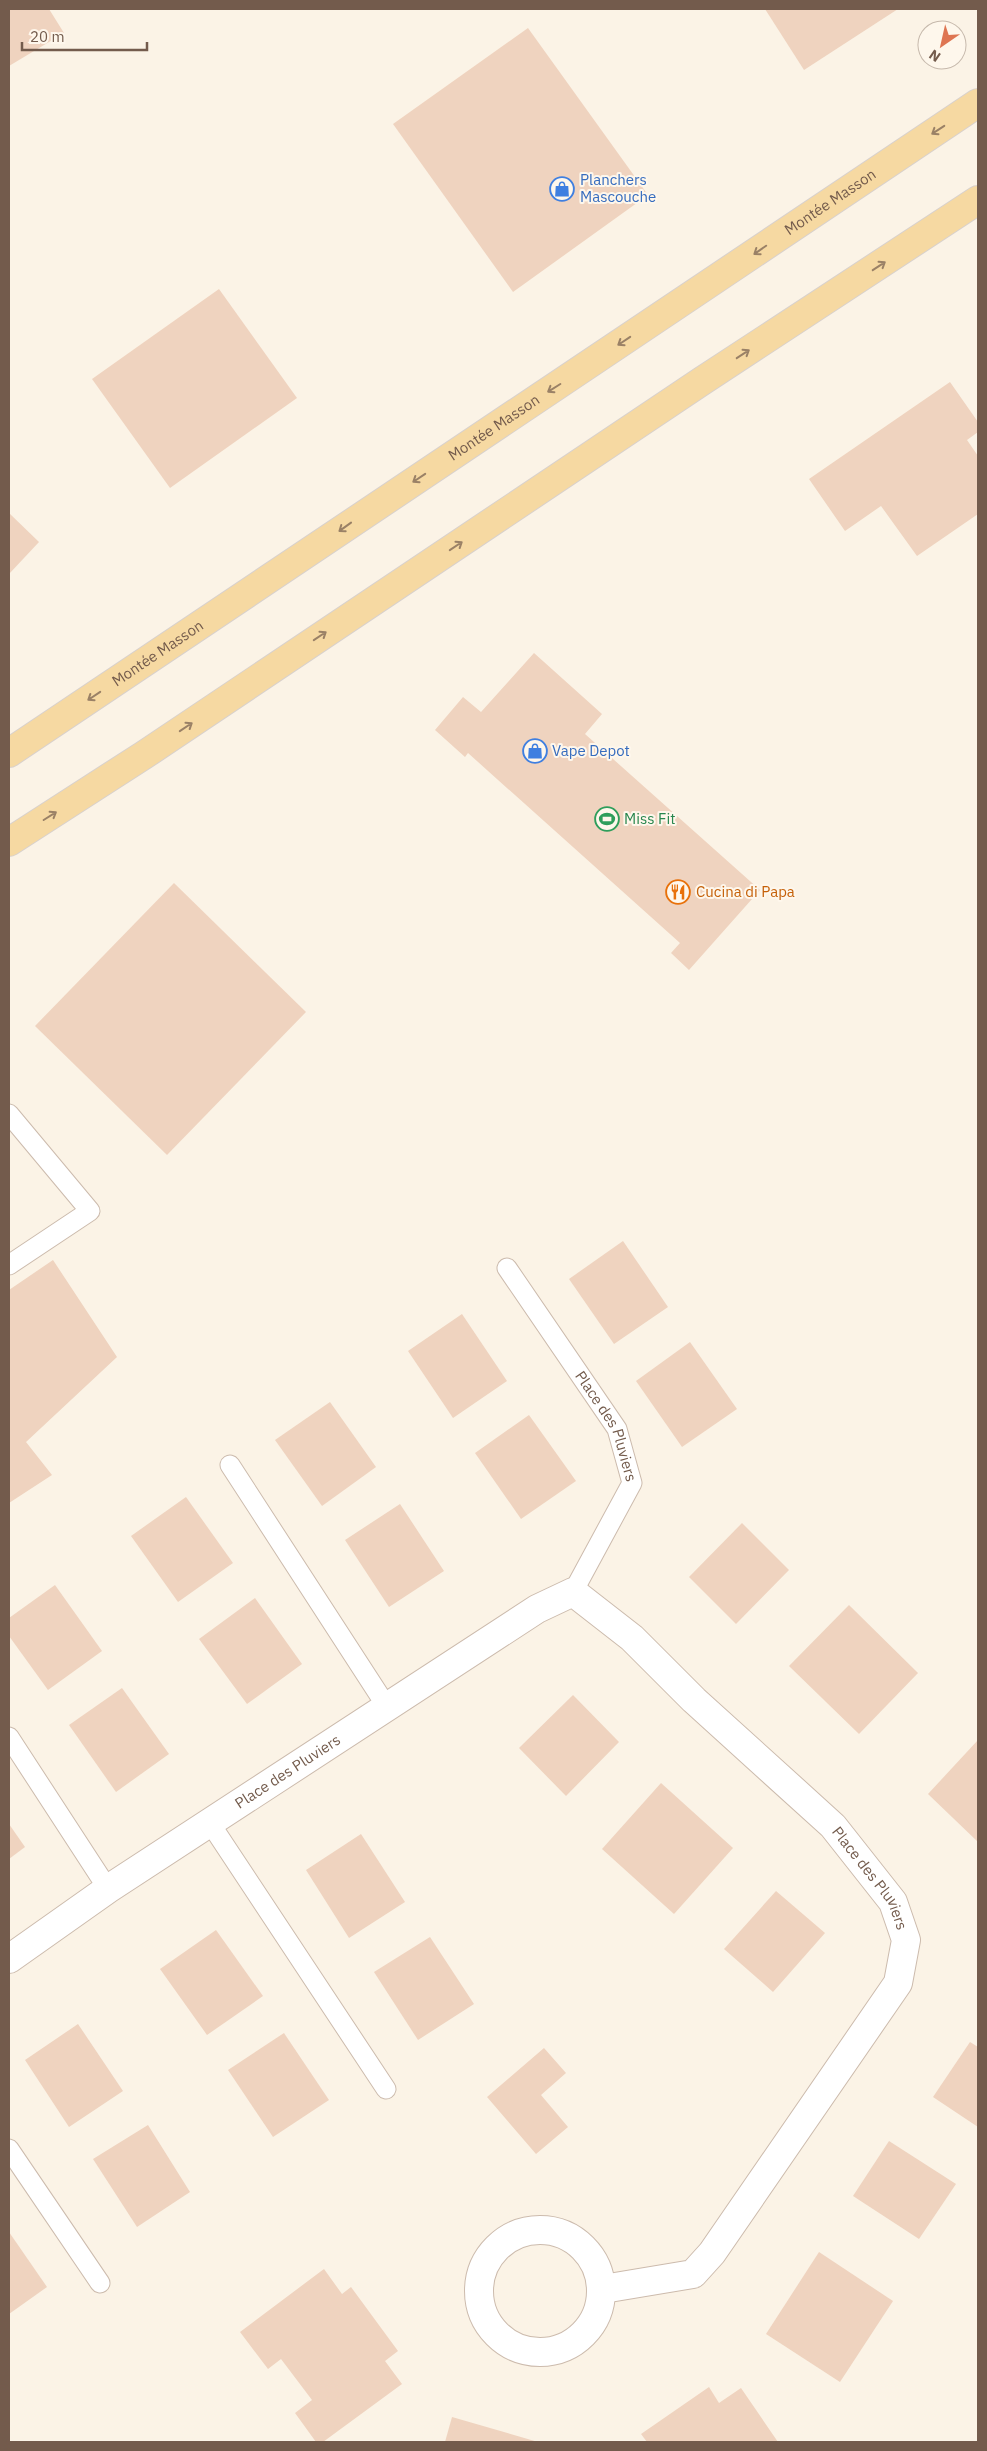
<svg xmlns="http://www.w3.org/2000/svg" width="987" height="2451" font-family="'IBM Plex Sans',sans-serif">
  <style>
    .building { fill: #efd3bf }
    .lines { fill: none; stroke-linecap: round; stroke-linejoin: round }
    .service-casing { stroke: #ccbbad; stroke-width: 21 }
    .minor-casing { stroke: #ccbbad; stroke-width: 30 }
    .primary-casing { stroke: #d8d1cd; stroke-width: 30 }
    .service { stroke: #fff; stroke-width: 19 }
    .minor { stroke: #fff; stroke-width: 28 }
    .primary { stroke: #f6d9a2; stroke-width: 28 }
    .oneway { stroke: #9a8166 }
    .labels { text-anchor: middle; stroke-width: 4; stroke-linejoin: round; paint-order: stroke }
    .shop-label { font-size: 15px; fill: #366cbe; stroke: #fef7ec; text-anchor: start }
    .street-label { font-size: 15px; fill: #735b4c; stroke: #fef7ec }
    .leisure-label { font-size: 15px; fill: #27864d; stroke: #fef7ec; text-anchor: start }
    .food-label { font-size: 15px; fill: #c56008; stroke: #fef7ec; text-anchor: start }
  </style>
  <rect width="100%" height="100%" fill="#fbf3e6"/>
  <g class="building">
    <polygon points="9,9 49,9 64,33 9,66"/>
    <polygon points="765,9 898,9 804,70"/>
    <polygon points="528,28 648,195 513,292 393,124"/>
    <polygon points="219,289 297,398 170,488 92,379"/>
    <polygon points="950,382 978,422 978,432 967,440 978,456 978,514 917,556 881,506 845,531 809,479"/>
    <polygon points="9,513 39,542 9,574"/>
    <polygon points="534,653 602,714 585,734 760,890 689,970 671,953 680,943 468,753 465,757 435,730 463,697 481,712"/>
    <polygon points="174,883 306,1012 167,1155 35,1026"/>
    <polygon points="623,1241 668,1307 614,1344 569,1279"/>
    <polygon points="53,1260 117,1357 26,1442 52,1475 9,1503 9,1290"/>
    <polygon points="462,1314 507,1381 453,1418 408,1351"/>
    <polygon points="690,1342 737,1409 682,1447 636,1381"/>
    <polygon points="330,1402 376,1467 322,1506 275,1440"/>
    <polygon points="529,1415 576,1481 521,1519 475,1453"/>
    <polygon points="186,1497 233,1563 178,1602 131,1536"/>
    <polygon points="400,1504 444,1571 389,1607 345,1540"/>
    <polygon points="742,1523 789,1570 736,1624 689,1577"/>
    <polygon points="55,1585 102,1651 48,1690 9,1636 9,1618"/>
    <polygon points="255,1598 302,1664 247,1704 199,1639"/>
    <polygon points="849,1605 918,1673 859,1734 789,1666"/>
    <polygon points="122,1688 169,1754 116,1792 69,1725"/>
    <polygon points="573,1695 619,1742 566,1796 519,1748"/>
    <polygon points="978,1740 978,1842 928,1794"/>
    <polygon points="661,1783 733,1848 674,1914 602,1849"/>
    <polygon points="9,1824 25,1847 9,1859"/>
    <polygon points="361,1834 405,1902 349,1938 306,1870"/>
    <polygon points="776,1891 825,1933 773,1992 724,1949"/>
    <polygon points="216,1930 263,1996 207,2035 160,1969"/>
    <polygon points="430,1937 474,2004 418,2040 374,1972"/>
    <polygon points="78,2024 123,2091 69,2127 25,2060"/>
    <polygon points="284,2033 329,2100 273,2137 228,2070"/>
    <polygon points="970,2042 978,2047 978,2127 933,2097"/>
    <polygon points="544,2048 566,2073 541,2095 568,2127 536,2154 487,2097"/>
    <polygon points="148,2125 190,2192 137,2227 93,2159"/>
    <polygon points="889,2141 956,2184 919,2239 853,2196"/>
    <polygon points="9,2232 47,2287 9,2314"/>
    <polygon points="819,2252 893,2301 840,2382 766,2334"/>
    <polygon points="324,2269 342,2294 351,2287 398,2351 385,2361 402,2384 323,2442 316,2442 295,2413 312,2400 281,2359 268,2369 240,2332"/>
    <polygon points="709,2387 719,2403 741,2388 778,2442 647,2442 641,2434"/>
    <polygon points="452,2417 538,2442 445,2442"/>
  </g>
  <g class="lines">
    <g class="service-casing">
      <g id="service">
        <polyline points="9,1114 90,1211 9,1265"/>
        <path id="s1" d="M507 1268 617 1429 632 1483 573 1592"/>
        <polyline points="230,1465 387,1707"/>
        <polyline points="9,1737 108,1889"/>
        <polyline points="210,1823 386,2089"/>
        <polyline points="9,2149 100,2283"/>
      </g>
    </g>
    <g class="minor-casing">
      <g id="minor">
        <path id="s2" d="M9 1959 108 1889 537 1609 573 1592 632 1638 694 1700 833 1826 893 1902 906 1940 898 1983 712 2253 693 2274 603 2289"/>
        <circle cx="540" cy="2291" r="61"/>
      </g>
    </g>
    <g class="primary-casing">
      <g id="primary">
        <path id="s3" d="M9 753 978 103"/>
        <polyline points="9,842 144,755 702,381 978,200"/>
      </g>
    </g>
    <use href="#service" class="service"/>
    <use href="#minor" class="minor"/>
    <use href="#primary" class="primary"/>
  </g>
  <defs><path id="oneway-shaft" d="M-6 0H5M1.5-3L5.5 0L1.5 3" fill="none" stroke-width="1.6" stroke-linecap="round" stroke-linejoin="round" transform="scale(1.25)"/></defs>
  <g class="oneway">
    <use href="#oneway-shaft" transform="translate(938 130) rotate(147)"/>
    <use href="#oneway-shaft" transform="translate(760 250) rotate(145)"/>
    <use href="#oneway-shaft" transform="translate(879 266) rotate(-33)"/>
    <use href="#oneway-shaft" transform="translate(624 341) rotate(146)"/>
    <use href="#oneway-shaft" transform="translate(743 354) rotate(-33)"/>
    <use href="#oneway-shaft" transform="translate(554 388) rotate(148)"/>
    <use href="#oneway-shaft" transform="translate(419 478) rotate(146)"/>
    <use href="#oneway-shaft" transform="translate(345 527) rotate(144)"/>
    <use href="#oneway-shaft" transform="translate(456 546) rotate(-34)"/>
    <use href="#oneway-shaft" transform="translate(320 636) rotate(-34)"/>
    <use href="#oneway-shaft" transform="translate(94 696) rotate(146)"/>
    <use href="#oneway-shaft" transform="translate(186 727) rotate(-34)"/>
    <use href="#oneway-shaft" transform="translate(50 816) rotate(-32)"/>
  </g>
  <defs>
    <g id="shop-ring" transform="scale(1.25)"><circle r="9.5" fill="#fef7ec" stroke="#3f7fe0" stroke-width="1.5"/><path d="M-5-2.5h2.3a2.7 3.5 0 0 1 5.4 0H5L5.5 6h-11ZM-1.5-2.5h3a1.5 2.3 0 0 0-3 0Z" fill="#3f7fe0"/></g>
    <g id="stadium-ring" transform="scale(1.25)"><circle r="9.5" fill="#fef7ec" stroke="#2e9e5b" stroke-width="1.5"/><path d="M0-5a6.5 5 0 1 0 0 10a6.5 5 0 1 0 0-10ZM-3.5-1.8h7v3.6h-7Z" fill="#2e9e5b"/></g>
    <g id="restaurant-ring" transform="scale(1.25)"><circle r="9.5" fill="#fef7ec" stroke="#e8710a" stroke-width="1.5"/><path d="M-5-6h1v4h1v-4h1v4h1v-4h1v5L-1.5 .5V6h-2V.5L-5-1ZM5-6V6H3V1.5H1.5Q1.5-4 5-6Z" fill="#e8710a"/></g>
  </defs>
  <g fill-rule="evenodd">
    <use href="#shop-ring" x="562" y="189"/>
    <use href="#shop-ring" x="535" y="751"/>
    <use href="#stadium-ring" x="607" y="819"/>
    <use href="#restaurant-ring" x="678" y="892"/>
  </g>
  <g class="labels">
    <g class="shop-label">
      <text x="580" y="185">Planchers<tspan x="580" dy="17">Mascouche</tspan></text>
      <text x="552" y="756">Vape Depot</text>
    </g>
    <g class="street-label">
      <text dy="5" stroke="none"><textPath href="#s3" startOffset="989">Montée Masson</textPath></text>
      <text dy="5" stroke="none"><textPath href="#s3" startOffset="584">Montée Masson</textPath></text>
      <text dy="5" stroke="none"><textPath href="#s3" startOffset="179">Montée Masson</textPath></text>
      <text dy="5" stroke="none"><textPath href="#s1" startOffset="188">Place des Pluviers</textPath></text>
      <text dy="5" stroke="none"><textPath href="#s2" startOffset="336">Place des Pluviers</textPath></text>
      <text dy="5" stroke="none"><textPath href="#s2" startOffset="1088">Place des Pluviers</textPath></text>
    </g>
    <g class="leisure-label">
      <text x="624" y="824">Miss Fit</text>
    </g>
    <g class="food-label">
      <text x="696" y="897">Cucina di Papa</text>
    </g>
  </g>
  <rect width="987" height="2451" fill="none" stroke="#735b4c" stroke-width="20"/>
  <g transform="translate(942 45) rotate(214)"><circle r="24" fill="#fef7ec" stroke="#c6b9ac"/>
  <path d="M0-4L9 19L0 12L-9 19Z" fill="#de7552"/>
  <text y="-8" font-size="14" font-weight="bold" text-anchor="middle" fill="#735b4c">N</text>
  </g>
  <path d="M22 42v8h125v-8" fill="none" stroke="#735b4c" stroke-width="2.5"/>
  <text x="30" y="42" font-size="15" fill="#735b4c" stroke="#fef7ec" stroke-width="4" paint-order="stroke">20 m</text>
</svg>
